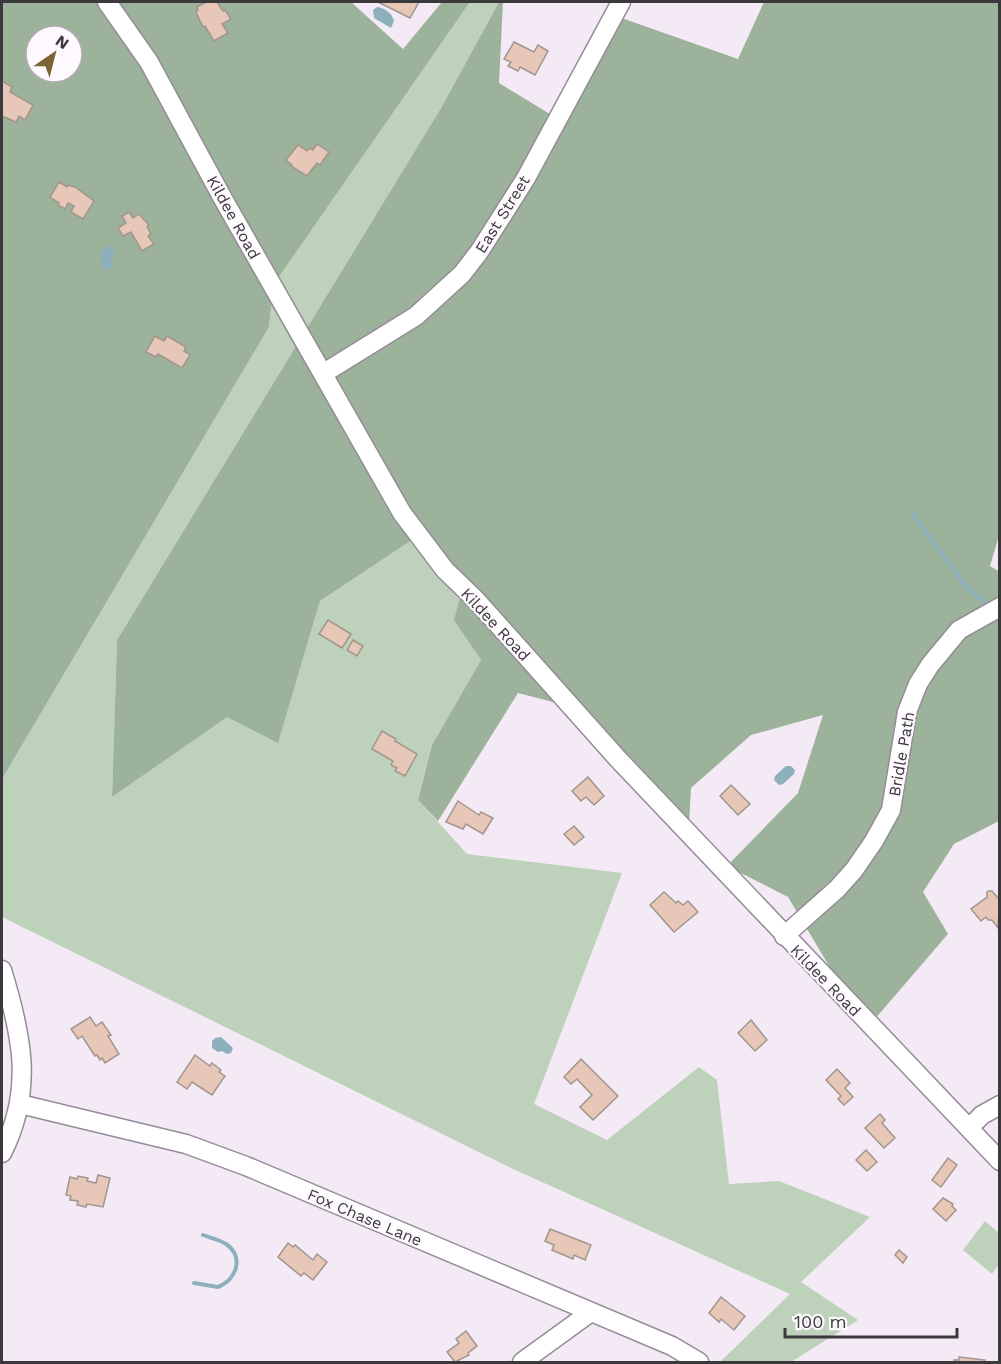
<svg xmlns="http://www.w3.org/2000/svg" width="1001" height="1364" font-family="'Work Sans',sans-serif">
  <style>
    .green { fill: #bed2bb }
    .forest { fill: #9db29a; fill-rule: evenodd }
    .water { fill: #8db0bd }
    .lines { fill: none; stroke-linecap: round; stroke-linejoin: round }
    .stream { stroke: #8db0bd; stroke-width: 4 }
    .building { fill: #e7c7b8; stroke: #a2958e; stroke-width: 1.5 }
    .minor-casing { stroke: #948c97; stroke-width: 21 }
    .minor { stroke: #fff; stroke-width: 18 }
    .labels { text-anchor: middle; stroke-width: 4.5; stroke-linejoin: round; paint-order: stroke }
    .street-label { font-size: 16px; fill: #3c393d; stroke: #fdf9fe }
  </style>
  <rect width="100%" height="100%" fill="#f3eaf5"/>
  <g class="green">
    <polygon points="470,2 499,2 441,108 117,640 112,797 227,716 278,742 320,601 419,534 462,590 455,620 481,660 432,745 418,800 467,854 622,873 534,1104 607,1140 699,1067 717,1080 729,1184 779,1181 870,1217 801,1282 858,1320 791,1362 720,1362 790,1294 511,1168 2,917 2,779 269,327 274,284"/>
    <polygon points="985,1221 999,1233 999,1264 992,1274 963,1250"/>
  </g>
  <g class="forest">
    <path d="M2 2H351L403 49 442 2H470L274 284 269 327 2 779ZM36 36H72V72H36Z"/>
    <polygon points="499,2 503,2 499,83 558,119 613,15 738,59 764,2 999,2 1000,532 990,566 1000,572 999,821 954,844 923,892 948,934 874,1020 841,986 788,897 727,866 798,793 823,715 751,735 691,788 689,825 572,707 518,693 438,821 418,800 432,745 481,660 454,620 462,590 419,535 320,601 278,743 227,717 112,797 117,640 441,108"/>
  </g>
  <g class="water">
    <path d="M377 7C385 8 392 13 394 21L391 28 374 18 373 10Z"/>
    <polygon points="109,246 114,248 113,250 115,252 112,257 113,268 103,270 100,254 105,247"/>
    <polygon points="786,766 791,766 795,770 794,774 783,784 779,785 774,780 775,776"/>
    <polygon points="221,1037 233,1048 231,1053 227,1054 222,1051 218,1052 212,1048 212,1041 215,1038"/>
  </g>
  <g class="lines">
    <g class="stream">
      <polyline points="912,513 967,588 990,606"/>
      <path d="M194 1283 218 1287C236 1280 245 1257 226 1244 220 1240 211 1238 203 1235"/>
    </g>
  </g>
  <g class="building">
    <polygon points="206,2 217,2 223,11 225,10 231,19 222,24 228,33 214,41 205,26 203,27 196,12 198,10 197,7"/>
    <polygon points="378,2 419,2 410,18"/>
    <polygon points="514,42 534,52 538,45 548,51 535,75 520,67 518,71 508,66 511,62 504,59"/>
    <polygon points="2,81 12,87 10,92 33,105 25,120 19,116 16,122 2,116"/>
    <polygon points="317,144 329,152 320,165 317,163 307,176 291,166 292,165 286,160 298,145 307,151 309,148 313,150"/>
    <polygon points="59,182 67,187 68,185 75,187 94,201 83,219 71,212 74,206 68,203 65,209 58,205 59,203 50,197"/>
    <polygon points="129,212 133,218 139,214 149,225 147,227 151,234 148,236 154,244 142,251 131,232 123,236 118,228 126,223 122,216"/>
    <polygon points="155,336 164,341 167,336 186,347 184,351 190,355 182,368 158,354 156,357 146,352"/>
    <polygon points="328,620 351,634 342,648 319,634"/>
    <polygon points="353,640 363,646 357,656 347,650"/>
    <polygon points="382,731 396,739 395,741 417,754 405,776 395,771 397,768 391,765 393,761 372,749"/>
    <polygon points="588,777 604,796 594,805 586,797 581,801 572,791"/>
    <polygon points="731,785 750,804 738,815 720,796"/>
    <polygon points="458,801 479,815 481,812 493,818 483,834 466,824 463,829 446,822"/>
    <polygon points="574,826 584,837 574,845 564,834"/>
    <polygon points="989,891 992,891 998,898 1000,897 998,928 992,920 988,920 986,917 981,921 971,909 987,897 987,892"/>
    <polygon points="664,892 676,903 678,901 683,905 688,901 698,912 674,932 650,905"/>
    <polygon points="90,1017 96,1026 102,1022 111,1035 108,1036 119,1054 105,1063 102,1058 100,1060 97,1055 95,1056 82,1036 78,1039 71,1029"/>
    <polygon points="751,1020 767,1040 755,1051 738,1033"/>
    <polygon points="195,1055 210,1066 212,1063 221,1070 219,1072 225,1076 212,1095 192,1082 187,1089 177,1082"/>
    <polygon points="581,1059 618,1096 593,1120 580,1107 592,1095 577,1079 571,1084 564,1077"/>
    <polygon points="837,1069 850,1083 845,1088 853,1097 844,1105 838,1099 841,1096 826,1080"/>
    <polygon points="880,1114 885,1120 882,1123 895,1138 884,1148 865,1128"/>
    <polygon points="866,1150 877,1162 867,1171 856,1160"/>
    <polygon points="948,1158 957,1165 941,1187 932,1180"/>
    <polygon points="98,1175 110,1178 103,1207 87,1204 86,1207 77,1205 78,1201 70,1200 71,1196 66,1195 70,1177 77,1179 78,1176 88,1178 87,1181 96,1183"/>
    <polygon points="943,1198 953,1204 952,1206 956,1210 946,1221 933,1209"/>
    <polygon points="550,1229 591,1245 585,1260 574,1255 573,1259 552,1250 554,1245 545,1241"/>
    <polygon points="288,1243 293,1247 295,1245 313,1260 317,1254 327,1262 313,1280 304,1273 301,1276 278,1257"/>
    <polygon points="899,1250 907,1257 903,1263 895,1255"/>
    <polygon points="721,1297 745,1316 734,1330 721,1319 719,1322 709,1313"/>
    <polygon points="466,1331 477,1346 468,1353 469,1355 455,1362 447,1352 459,1343 456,1339"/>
    <polygon points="959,1357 985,1360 984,1362 954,1362 954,1360 959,1360"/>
  </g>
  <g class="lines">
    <g class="minor-casing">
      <g id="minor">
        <polyline points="107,2 149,62 222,197 402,513 445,570 476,600 618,759 1000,1161"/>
        <polyline points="324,373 416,316 462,274 479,252 526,178 621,2"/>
        <polyline points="784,936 837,889 854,870 874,841 891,810 907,712 918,684 930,665 959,630 1000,607"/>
        <path d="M2 970C22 1035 34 1090 2 1153"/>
        <polyline points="20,1104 186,1144 246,1166 672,1346 699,1362"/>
        <polyline points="969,1128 982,1115 1000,1105"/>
        <polyline points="522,1362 591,1312"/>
      </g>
    </g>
    <use href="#minor" class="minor"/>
  </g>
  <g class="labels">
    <g class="street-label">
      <text transform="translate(502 214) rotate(-58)" y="6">East Street</text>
      <text transform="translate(234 217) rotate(61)" y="6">Kildee Road</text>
      <text transform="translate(496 624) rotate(47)" y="6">Kildee Road</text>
      <text transform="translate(901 754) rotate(-80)" y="6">Bridle Path</text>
      <text transform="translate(826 980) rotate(46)" y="6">Kildee Road</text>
      <text transform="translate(365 1217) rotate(23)" y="6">Fox Chase Lane</text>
    </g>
  </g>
  <rect width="1001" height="1364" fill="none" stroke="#3c393d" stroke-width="6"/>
  <g transform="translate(54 54) rotate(35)"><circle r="28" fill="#fdf9fe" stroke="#b0acb1" stroke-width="1.5"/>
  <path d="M0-4.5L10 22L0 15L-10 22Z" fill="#7a6434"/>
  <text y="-9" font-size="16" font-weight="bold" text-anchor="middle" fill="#3c393d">N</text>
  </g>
  <path d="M785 1328v9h172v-9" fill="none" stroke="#3c393d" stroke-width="3"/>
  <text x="794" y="1328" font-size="18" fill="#3c393d" stroke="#fdf9fe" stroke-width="4.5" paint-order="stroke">100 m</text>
</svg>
